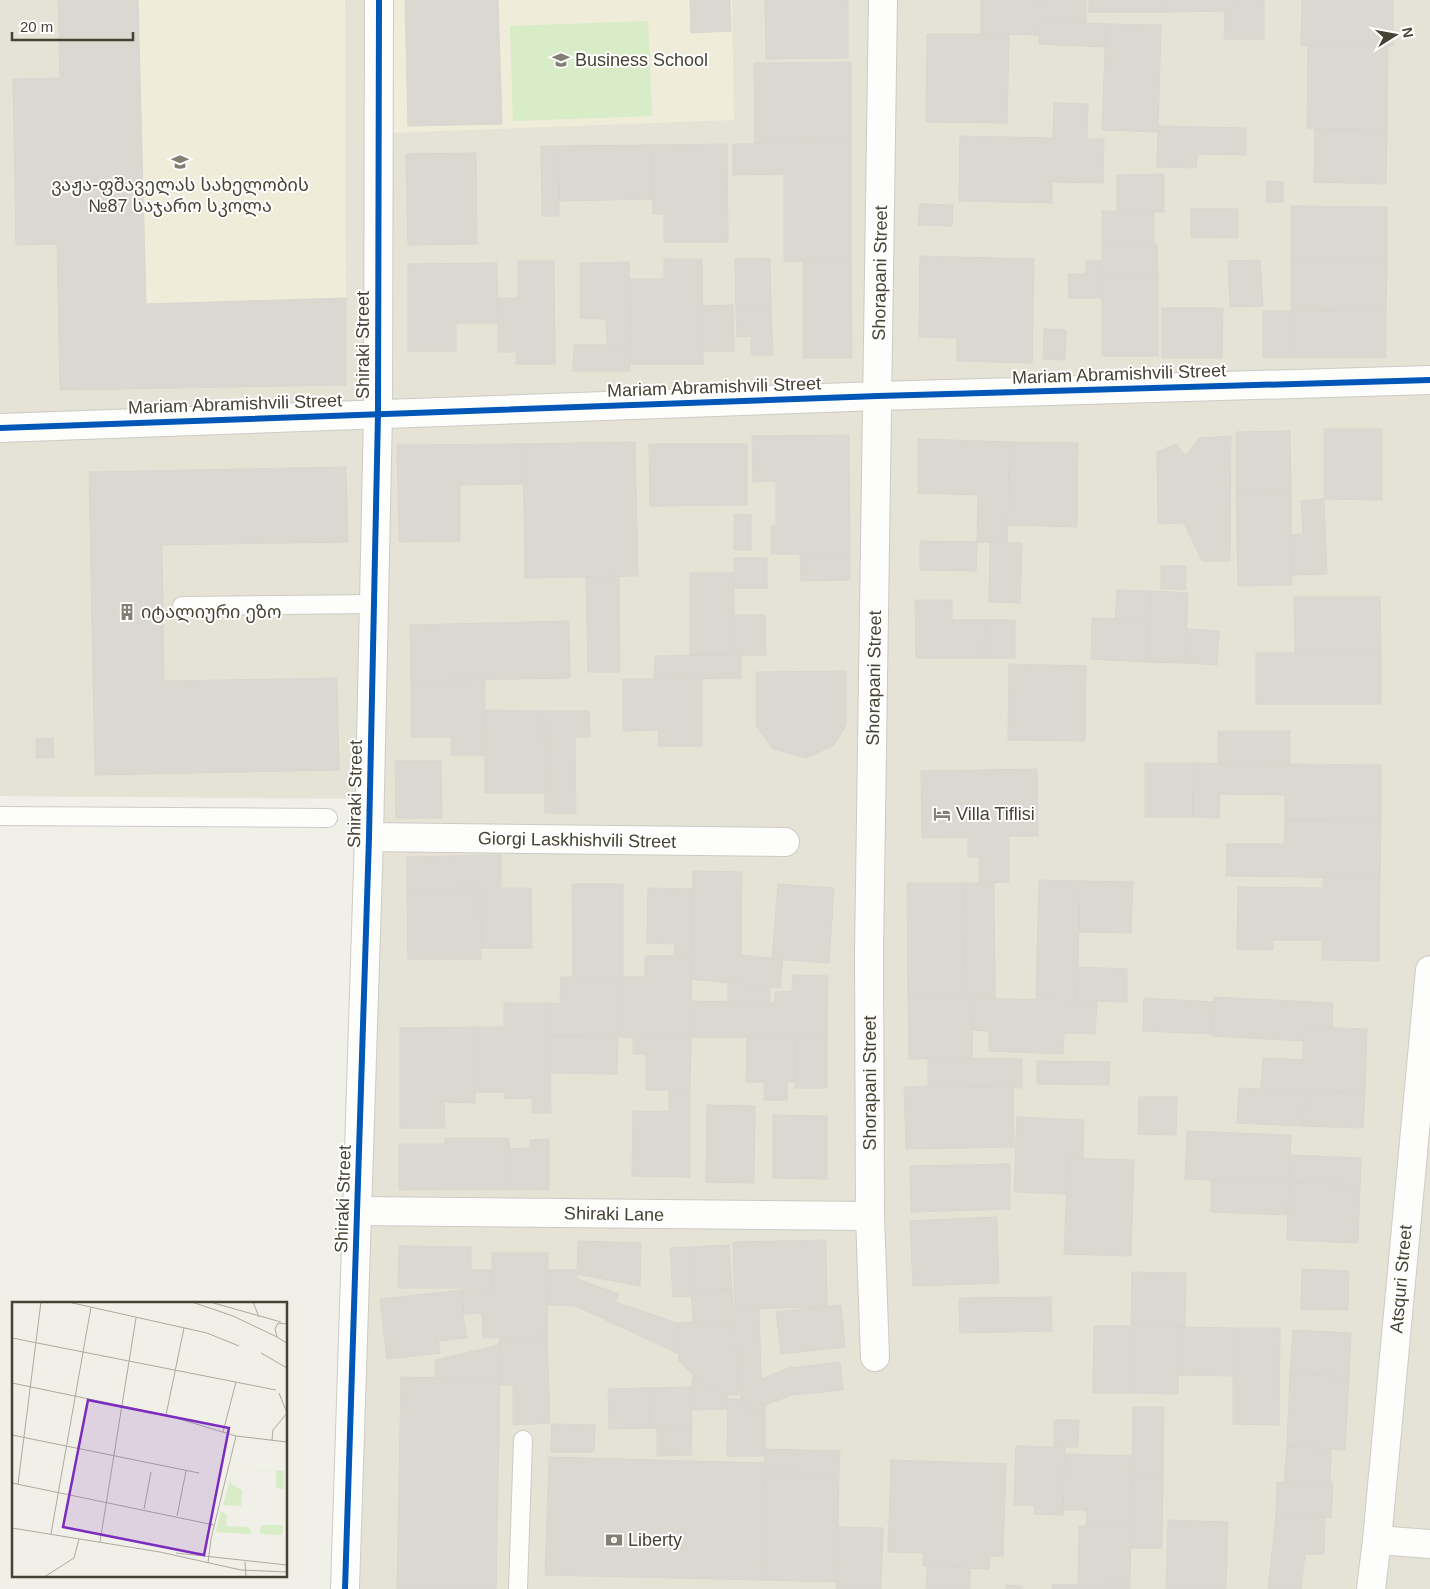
<svg xmlns="http://www.w3.org/2000/svg" width="1430" height="1589" font-family="Helvetica,'Noto Sans Georgian',sans-serif">
  <style>
    .residential { fill: #e5e3d5 }
    .education { fill: #efecda }
    .green { fill: #d7ecc7 }
    .building { fill: #dad8d1; stroke: #d8d6ce }
    .lines { fill: none; stroke-linecap: round; stroke-linejoin: round }
    .service-casing { stroke: #cccbc4; stroke-width: 20 }
    .minor-casing { stroke: #cccbc4; stroke-width: 30 }
    .service { stroke: #fdfdfc; stroke-width: 18 }
    .minor { stroke: #fdfdfc; stroke-width: 28 }
    .cycleway-casing { stroke: #fff; stroke-width: 9 }
    .cycleway { stroke: #0057b8; stroke-width: 6 }
    .labels { text-anchor: middle; stroke-width: 4; stroke-linejoin: round; paint-order: stroke }
    .poi-label { font-size: 18px; fill: #464334; stroke: #fff; text-anchor: start }
    .street-label { font-size: 18px; fill: #464334; stroke: #fff }
    .inset-road { fill: none; stroke: #acaaa0; stroke-width: 1 }
    .view { fill: #7b2cbf; fill-opacity: 0.15; stroke: #7b2cbf; stroke-width: 2.5 }
    .inset-edge { fill: none; stroke: #464334; stroke-width: 2.5 }
  </style>
  <rect width="100%" height="100%" fill="#f0efe8"/>
  <polygon class="residential" points="0,0 1430,0 1430,1589 360,1589 382,799 0,796"/>
  <g class="education">
    <polygon points="58,0 345,0 346,385 60,390 57,245 16,245 13,79 60,78"/>
    <polygon points="387,0 732,0 734,120 389,133"/>
  </g>
  <polygon class="green" points="648,21 652,116 513,121 510,26"/>
  <g class="building">
    <polygon points="58,0 138,0 146,304 346,298 346,385 60,390 57,244 16,245 13,79 60,78"/>
    <polygon points="405,0 498,0 502,124 408,126"/>
    <polygon points="690,0 730,0 731,31 691,33"/>
    <polygon points="765,0 848,0 848,58 766,59"/>
    <polygon points="981,0 1040,0 1040,35 981,34"/>
    <polygon points="1040,0 1086,0 1086,23 1040,21"/>
    <rect x="1089" y="0" width="73" height="12"/>
    <polygon points="1162,0 1233,0 1233,11 1162,12"/>
    <polygon points="1233,0 1264,0 1264,39 1224,39 1225,11 1233,11"/>
    <polygon points="1302,0 1393,0 1393,46 1301,45"/>
    <polygon points="1040,21 1106,24 1105,47 1039,44"/>
    <polygon points="1106,24 1161,25 1158,132 1102,130"/>
    <polygon points="927,34 1009,34 1007,123 926,122"/>
    <polygon points="1308,45 1388,47 1387,130 1307,128"/>
    <polygon points="851,62 851,143 755,144 754,63"/>
    <polygon points="1054,103 1088,104 1087,139 1104,139 1103,183 1052,182 1052,203 959,201 960,136 1053,138"/>
    <polygon points="1158,126 1246,128 1246,155 1197,154 1196,168 1157,167"/>
    <polygon points="1315,129 1387,130 1386,184 1314,182"/>
    <polygon points="851,143 851,261 784,261 784,174 733,175 733,144"/>
    <polygon points="727,144 728,242 664,242 664,214 653,214 652,145"/>
    <polygon points="652,145 653,199 559,201 558,146"/>
    <polygon points="541,146 558,146 559,216 542,216"/>
    <polygon points="476,153 477,244 408,245 406,154"/>
    <polygon points="1164,174 1164,212 1117,212 1117,175"/>
    <polygon points="1267,181 1283,182 1283,202 1266,202"/>
    <polygon points="920,204 953,205 952,226 918,225"/>
    <polygon points="1291,206 1387,207 1387,262 1291,262"/>
    <polygon points="1191,209 1238,209 1238,238 1191,237"/>
    <polygon points="1102,211 1154,212 1154,244 1102,244"/>
    <polygon points="1102,244 1157,244 1158,274 1102,274"/>
    <polygon points="920,256 1034,259 1032,363 957,361 957,338 919,337"/>
    <polygon points="770,258 771,310 736,310 735,259"/>
    <polygon points="664,259 702,259 703,364 630,364 630,279 664,279"/>
    <polygon points="1260,260 1263,306 1230,307 1228,261"/>
    <polygon points="518,261 554,261 555,364 516,364 516,352 498,352 498,298 518,298"/>
    <polygon points="803,261 851,261 852,358 803,358"/>
    <polygon points="1086,261 1101,261 1102,298 1069,298 1068,274 1086,274"/>
    <polygon points="629,262 630,345 607,345 606,319 580,318 580,263"/>
    <polygon points="1291,262 1387,262 1386,311 1291,310"/>
    <polygon points="497,263 498,323 456,323 456,351 408,351 408,264"/>
    <rect x="1102" y="274" width="56" height="82"/>
    <polygon points="733,305 734,351 703,351 702,306"/>
    <polygon points="1162,308 1223,308 1222,358 1162,358"/>
    <polygon points="736,310 771,310 773,355 751,355 751,336 737,337"/>
    <rect x="1263" y="311" width="31" height="46"/>
    <rect x="1294" y="311" width="92" height="46"/>
    <polygon points="1044,329 1066,330 1065,360 1043,359"/>
    <polygon points="574,345 630,345 630,371 573,371"/>
    <polygon points="1324,429 1382,429 1382,500 1324,499"/>
    <polygon points="1290,431 1291,493 1236,494 1236,432"/>
    <polygon points="849,435 850,554 771,554 771,526 776,526 776,481 753,482 752,436"/>
    <polygon points="1231,436 1230,561 1202,561 1184,523 1158,524 1157,452 1176,444 1186,456 1199,438"/>
    <polygon points="918,439 1010,442 1007,543 977,542 978,495 918,493"/>
    <polygon points="635,442 638,576 525,578 523,444"/>
    <polygon points="1010,442 1078,443 1077,527 1008,525"/>
    <polygon points="523,444 523,484 460,485 460,541 399,542 397,445"/>
    <polygon points="649,444 747,444 747,505 650,506"/>
    <polygon points="346,467 348,542 162,545 164,681 337,678 339,770 95,775 89,472"/>
    <polygon points="1291,493 1292,585 1238,586 1236,494"/>
    <polygon points="1324,499 1327,574 1292,575 1291,535 1303,534 1301,501"/>
    <rect x="734" y="515" width="17" height="35"/>
    <polygon points="920,541 977,542 976,571 920,570"/>
    <polygon points="990,542 1022,543 1020,603 989,602"/>
    <polygon points="800,554 850,554 850,580 801,581"/>
    <rect x="734" y="558" width="33" height="30"/>
    <rect x="1161" y="566" width="25" height="23"/>
    <rect x="690" y="573" width="44" height="82"/>
    <polygon points="619,576 620,672 588,672 586,577"/>
    <polygon points="1117,590 1151,591 1149,620 1115,619"/>
    <polygon points="1151,591 1188,593 1185,663 1147,662"/>
    <polygon points="1294,597 1380,597 1381,653 1295,654"/>
    <polygon points="915,600 952,600 952,620 985,620 984,658 916,658"/>
    <polygon points="734,615 765,615 766,655 734,655"/>
    <polygon points="1092,618 1149,620 1147,662 1091,659"/>
    <polygon points="985,620 1015,620 1015,658 984,658"/>
    <polygon points="569,621 570,678 411,681 410,625"/>
    <polygon points="1187,629 1219,631 1217,665 1185,663"/>
    <rect x="1256" y="653" width="125" height="51"/>
    <polygon points="741,655 741,678 654,679 655,656"/>
    <polygon points="1009,664 1086,666 1085,741 1008,740"/>
    <polygon points="846,671 846,725 834,745 806,758 773,749 756,726 756,672"/>
    <polygon points="623,679 702,679 702,746 658,746 659,730 623,731"/>
    <polygon points="485,680 484,755 451,755 451,737 411,737 411,681"/>
    <polygon points="485,710 544,711 544,793 485,793"/>
    <polygon points="544,711 589,711 590,737 575,737 576,813 545,813"/>
    <polygon points="1218,731 1290,731 1290,764 1218,763"/>
    <polygon points="53,738 54,757 36,758 36,739"/>
    <polygon points="395,761 441,761 442,818 396,818"/>
    <polygon points="1145,763 1194,763 1193,817 1145,817"/>
    <polygon points="1194,763 1381,765 1381,821 1285,820 1285,795 1220,794 1219,818 1193,817"/>
    <polygon points="1037,769 1038,836 1009,836 1009,882 979,883 979,857 968,857 968,837 922,838 921,771"/>
    <polygon points="1285,820 1381,821 1380,878 1226,876 1227,844 1284,844"/>
    <polygon points="501,855 501,888 407,889 407,857"/>
    <polygon points="693,871 742,872 741,955 783,959 780,988 691,979"/>
    <polygon points="1323,877 1380,878 1379,961 1322,960 1322,940 1273,940 1273,950 1237,949 1238,887 1323,888"/>
    <polygon points="1039,880 1080,881 1077,1001 1036,1000"/>
    <polygon points="1080,881 1133,882 1131,933 1079,932"/>
    <polygon points="907,883 964,883 966,998 908,998"/>
    <polygon points="964,883 994,883 995,998 966,998"/>
    <polygon points="572,884 623,884 623,977 573,977"/>
    <polygon points="778,884 834,888 829,963 772,959"/>
    <polygon points="480,888 481,959 408,959 407,889"/>
    <polygon points="480,888 531,888 532,948 481,948"/>
    <polygon points="648,888 692,889 692,956 674,956 675,944 647,943"/>
    <polygon points="645,956 692,956 691,1037 618,1037 618,977 645,977"/>
    <polygon points="1078,967 1127,969 1127,1002 1077,1001"/>
    <polygon points="793,975 828,976 827,1038 691,1037 691,1001 775,1003 775,992 792,991"/>
    <polygon points="561,977 618,977 618,1037 550,1036 550,1003 560,1004"/>
    <polygon points="728,982 770,987 770,1002 728,1002"/>
    <polygon points="1214,997 1333,1003 1332,1028 1304,1027 1304,1041 1212,1036"/>
    <polygon points="908,998 973,998 972,1058 909,1059"/>
    <polygon points="973,998 1097,1001 1095,1034 1064,1033 1063,1054 989,1051 989,1031 972,1030"/>
    <polygon points="1144,998 1213,1002 1212,1034 1143,1031"/>
    <polygon points="504,1003 550,1003 551,1113 532,1113 532,1098 504,1099 504,1092 475,1092 475,1027 504,1027"/>
    <polygon points="475,1027 475,1103 444,1102 445,1128 400,1128 400,1028"/>
    <polygon points="1304,1027 1367,1029 1365,1093 1261,1089 1263,1058 1303,1060"/>
    <polygon points="550,1036 618,1037 617,1074 550,1073"/>
    <polygon points="633,1037 691,1037 690,1090 646,1090 646,1054 633,1054"/>
    <polygon points="747,1038 796,1038 795,1082 787,1082 787,1100 764,1100 764,1082 746,1082"/>
    <polygon points="796,1038 827,1038 827,1088 795,1088"/>
    <polygon points="928,1058 1022,1059 1022,1088 928,1086"/>
    <polygon points="1037,1061 1110,1062 1109,1085 1037,1084"/>
    <polygon points="928,1086 1013,1088 1014,1147 906,1149 904,1087"/>
    <polygon points="1239,1088 1305,1091 1303,1126 1237,1123"/>
    <polygon points="669,1090 690,1090 690,1177 632,1176 633,1111 669,1112"/>
    <polygon points="1305,1091 1365,1093 1363,1128 1303,1126"/>
    <polygon points="1139,1097 1177,1097 1176,1135 1138,1134"/>
    <polygon points="707,1105 755,1106 754,1183 706,1182"/>
    <polygon points="773,1115 827,1116 827,1179 773,1178"/>
    <polygon points="1017,1117 1084,1120 1083,1159 1068,1158 1066,1194 1014,1192"/>
    <polygon points="1187,1131 1291,1135 1289,1183 1185,1179"/>
    <polygon points="445,1138 509,1138 510,1189 399,1190 399,1144 445,1144"/>
    <polygon points="549,1139 549,1190 510,1189 509,1149 530,1148 530,1140"/>
    <polygon points="1290,1155 1361,1158 1360,1185 1289,1183"/>
    <polygon points="1068,1158 1134,1160 1131,1256 1064,1254"/>
    <polygon points="1010,1164 1010,1209 911,1212 910,1166"/>
    <polygon points="1211,1180 1289,1183 1288,1215 1211,1212"/>
    <polygon points="1289,1183 1360,1185 1358,1243 1287,1240"/>
    <polygon points="997,1217 999,1283 913,1286 910,1221"/>
    <polygon points="826,1240 827,1307 735,1309 733,1242"/>
    <polygon points="578,1241 641,1243 640,1286 577,1274"/>
    <polygon points="729,1245 732,1289 691,1291 689,1247"/>
    <polygon points="399,1246 471,1247 471,1270 492,1270 492,1288 398,1288"/>
    <polygon points="689,1247 692,1296 673,1297 670,1248"/>
    <rect x="492" y="1253" width="56" height="35"/>
    <polygon points="1302,1269 1349,1271 1348,1310 1301,1309"/>
    <polygon points="548,1270 576,1270 577,1279 619,1294 615,1302 677,1323 679,1354 576,1306 548,1305"/>
    <polygon points="1132,1272 1186,1273 1185,1327 1131,1326"/>
    <polygon points="492,1288 548,1288 547,1336 483,1338 482,1313 463,1314 462,1290"/>
    <polygon points="732,1289 734,1321 693,1323 691,1291"/>
    <polygon points="462,1290 463,1314 467,1338 438,1341 440,1353 387,1359 380,1299"/>
    <polygon points="1051,1297 1052,1331 960,1333 959,1298"/>
    <polygon points="841,1305 845,1347 781,1354 776,1312"/>
    <polygon points="735,1309 759,1309 761,1379 789,1368 840,1362 843,1390 792,1395 747,1412 738,1387"/>
    <polygon points="734,1321 738,1395 720,1394 693,1375 679,1361 677,1323"/>
    <polygon points="1094,1326 1131,1326 1131,1393 1093,1393"/>
    <polygon points="1131,1326 1179,1327 1178,1394 1131,1393"/>
    <polygon points="1179,1327 1233,1328 1234,1376 1179,1375"/>
    <polygon points="1233,1328 1280,1328 1279,1425 1233,1424"/>
    <polygon points="1293,1330 1351,1333 1349,1377 1290,1374"/>
    <polygon points="547,1336 550,1423 513,1425 513,1385 500,1385 499,1337"/>
    <polygon points="500,1345 500,1379 435,1378 435,1360"/>
    <polygon points="1290,1374 1349,1377 1345,1450 1287,1447"/>
    <polygon points="693,1375 720,1394 727,1395 728,1409 691,1410 691,1387"/>
    <polygon points="401,1377 500,1379 496,1589 397,1589"/>
    <polygon points="691,1387 692,1427 650,1428 649,1388"/>
    <polygon points="649,1388 650,1428 609,1429 608,1389"/>
    <polygon points="728,1399 742,1399 747,1412 765,1407 765,1456 727,1456"/>
    <polygon points="1133,1407 1164,1407 1163,1475 1132,1474"/>
    <polygon points="1054,1420 1079,1420 1078,1447 1054,1447"/>
    <polygon points="552,1424 595,1425 594,1452 551,1452"/>
    <polygon points="692,1427 691,1455 657,1456 657,1428"/>
    <polygon points="1016,1446 1065,1447 1063,1515 1034,1514 1035,1505 1014,1505"/>
    <polygon points="1287,1447 1331,1449 1330,1485 1284,1482"/>
    <polygon points="765,1449 840,1451 839,1473 764,1472"/>
    <polygon points="1065,1454 1133,1456 1131,1527 1086,1526 1087,1510 1063,1510"/>
    <polygon points="549,1457 765,1463 762,1580 545,1575"/>
    <polygon points="891,1460 1006,1464 1003,1556 990,1556 989,1569 970,1568 923,1566 923,1553 888,1552"/>
    <polygon points="764,1472 839,1473 837,1582 762,1580"/>
    <polygon points="1132,1474 1163,1475 1162,1548 1130,1548"/>
    <polygon points="1277,1482 1333,1484 1331,1518 1276,1515"/>
    <polygon points="1276,1515 1325,1517 1324,1554 1305,1554 1301,1589 1268,1589"/>
    <polygon points="1168,1520 1228,1522 1226,1589 1166,1589"/>
    <polygon points="1079,1526 1131,1527 1130,1580 1105,1580 1105,1589 1078,1589"/>
    <polygon points="838,1527 883,1528 881,1589 836,1589"/>
    <polygon points="927,1566 970,1568 970,1589 926,1589"/>
    <rect x="1105" y="1580" width="25" height="9"/>
    <polygon points="1052,1584 1078,1585 1078,1589 1052,1589"/>
    <polygon points="1006,1585 1021,1586 1021,1589 1006,1589"/>
  </g>
  <g class="lines">
    <g class="service-casing">
      <g id="service">
        <polyline points="182,606 374,604"/>
        <polyline points="0,816 328,818"/>
        <polyline points="518,1589 523,1440"/>
      </g>
    </g>
    <g class="minor-casing">
      <g id="minor">
        <polyline points="0,428 878,396 1430,380"/>
        <polyline points="369,837 785,842"/>
        <polyline points="357,1211 870,1216"/>
        <polyline points="875,1357 870,1216 869,952 883,0"/>
        <polyline points="1377,1540 1430,1544"/>
        <polyline points="345,1589 369,837 378,414 379,0"/>
        <polyline points="1371,1589 1377,1540 1430,970"/>
      </g>
    </g>
    <use href="#service" class="service"/>
    <use href="#minor" class="minor"/>
    <g class="cycleway-casing">
      <g id="cycleway">
        <polyline points="0,428 878,396 1430,380"/>
        <polyline points="345,1589 369,837 378,414 379,0"/>
      </g>
    </g>
    <use href="#cycleway" class="cycleway"/>
  </g>
  <defs>
    <g id="school-bare" transform="scale(1.35)"><path d="M0-5L7-2L0 1L-7-2ZM-4 1L0 2.5L4 1V4Q0 6-4 4Z" fill="#827f73" stroke="#fff" stroke-width="2.5" paint-order="stroke"/></g>
    <g id="building-bare" transform="scale(1.35)"><path d="M-4-6H4V6H1V3H-1V6H-4ZM-2.5-4.3h1.7v1.8h-1.7ZM.8-4.3h1.7v1.8H.8ZM-2.5-1h1.7V.8h-1.7ZM.8-1h1.7V.8H.8Z" fill="#827f73" stroke="#fff" stroke-width="2.5" paint-order="stroke"/></g>
    <g id="hotel-bare" transform="scale(1.35)"><path d="M-6-4.5h1.5V1H6V5H4.5V3h-9V5H-6ZM-4 0a1.8 1.8 0 1 1 3.6 0ZM.5 0V-2.5h3Q6-2.5 6 0Z" fill="#827f73" stroke="#fff" stroke-width="2.5" paint-order="stroke"/></g>
    <g id="bank-bare" transform="scale(1.35)"><path d="M-6-4H6V4H-6ZM0-2.3a2.3 2.3 0 1 0 0 4.6a2.3 2.3 0 1 0 0-4.6Z" fill="#827f73" stroke="#fff" stroke-width="2.5" paint-order="stroke"/></g>
  </defs>
  <g fill-rule="evenodd">
    <use href="#school-bare" x="561" y="60"/>
    <use href="#school-bare" x="180" y="162"/>
    <use href="#building-bare" x="127" y="612"/>
    <use href="#hotel-bare" x="942" y="814"/>
    <use href="#bank-bare" x="614" y="1540"/>
  </g>
  <g class="labels">
    <g class="poi-label">
      <text x="575" y="66">Business School</text>
      <text x="180" y="191" text-anchor="middle">ვაჟა-ფშაველას სახელობის<tspan x="180" dy="21">№87 საჯარო სკოლა</tspan></text>
      <text x="141" y="618">იტალიური ეზო</text>
      <text x="956" y="820">Villa Tiflisi</text>
      <text x="628" y="1546">Liberty</text>
    </g>
    <g class="street-label">
      <text transform="translate(880 273) rotate(-89)" y="6">Shorapani Street</text>
      <text transform="translate(363 345) rotate(-90)" y="6">Shiraki Street</text>
      <text transform="translate(1119 374) rotate(-2)" y="6">Mariam Abramishvili Street</text>
      <text transform="translate(714 387) rotate(-2)" y="6">Mariam Abramishvili Street</text>
      <text transform="translate(235 404) rotate(-2)" y="6">Mariam Abramishvili Street</text>
      <text transform="translate(874 678) rotate(-89)" y="6">Shorapani Street</text>
      <text transform="translate(355 794) rotate(-89)" y="6">Shiraki Street</text>
      <text transform="translate(577 840) rotate(1)" y="6">Giorgi Laskhishvili Street</text>
      <text transform="translate(870 1083) rotate(-90)" y="6">Shorapani Street</text>
      <text transform="translate(343 1199) rotate(-88)" y="6">Shiraki Street</text>
      <text transform="translate(614 1214) rotate(1)" y="6">Shiraki Lane</text>
      <text transform="translate(1401 1279) rotate(-85)" y="6">Atsquri Street</text>
    </g>
  </g>
  <g transform="translate(12 1302)">
    <rect width="275" height="275" fill="#f0efe8"/>
    <path d="M224 167 272 169V188L264 185V169ZM219 174V182L230 188 229 204 211 203ZM209 209 215 213 214 224 237 225 239 229 237 232 204 230ZM250 223H271L270 233 249 232 247 229Z" fill="#d7ecc7"/>
    <path class="inset-road" d="M56 0 195 31 227 44M180 0 221 14 265 35M198 0 269 20M241 0 247 15M275 22 266 21 263 27 265 35 275 41M0 36 264 88M249 51 275 66M0 81 154 113 224 134M154 113 172 26M211 130 224 80M0 133 187 171M260 138 261 128 275 111 267 91M0 181 202 223M6 182 29 0M132 207 139 170M165 214 174 169M0 226 148 250 229 268 275 270M39 232 79 5M88 240 124 16M164 251 275 263M233 260 234 275M196 261 199 237 224 134 275 140M32 275 62 256 67 237"/>
    <path class="view" d="M76 98 217 126 192 253 51 225Z"/>
    <rect width="275" height="275" class="inset-edge"/>
  </g>
  <g transform="translate(1395 35) rotate(79)" stroke="#ffffff" stroke-width="4" paint-order="stroke">
  <path d="M0-4L9 19L0 12L-9 19Z" fill="#464334"/>
  <text y="-8" font-size="14" font-weight="bold" text-anchor="middle" fill="#464334">N</text>
  </g>
  <path d="M12 32v8h121v-8" fill="none" stroke="#464334" stroke-width="2.5"/>
  <text x="20" y="32" font-size="15" fill="#464334" stroke="#ffffff" stroke-width="4" paint-order="stroke">20 m</text>
</svg>
